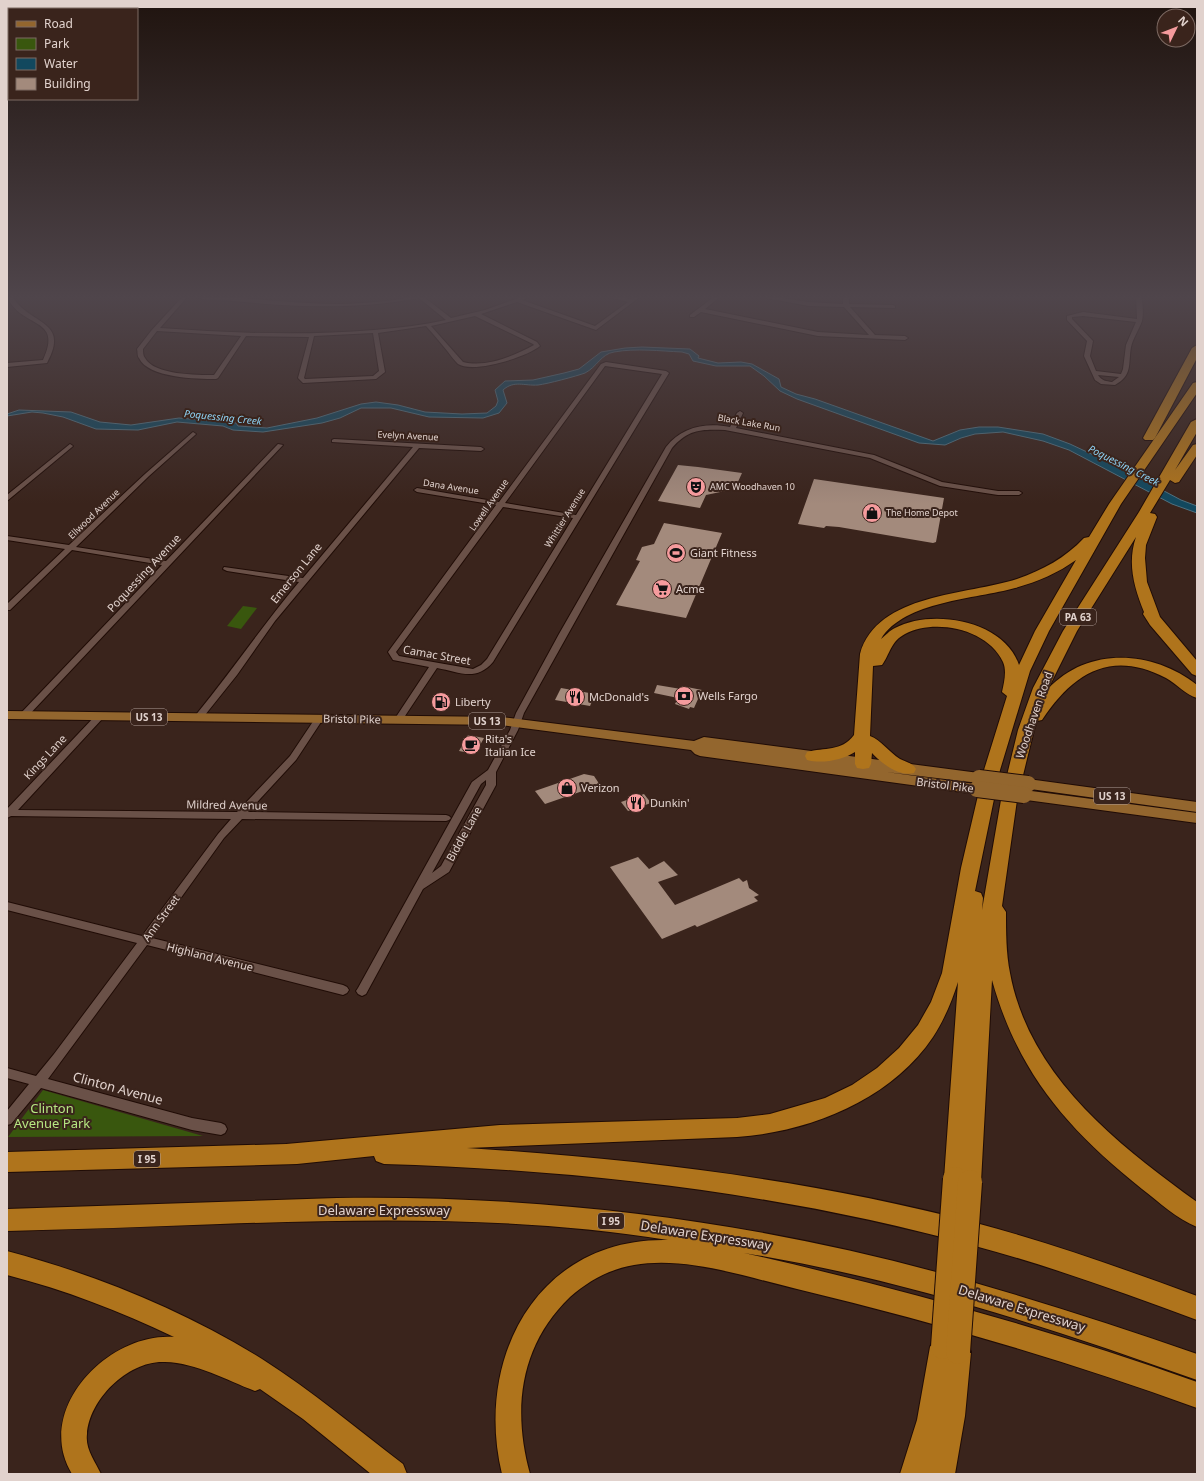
<svg xmlns="http://www.w3.org/2000/svg" width="1204" height="1481" font-family="'Noto Sans',sans-serif">
  <style>
    .green { fill: #39570e }
    .water { fill: #12485e; stroke: #50717f }
    .building { fill: #a38a7c }
    .lines { fill: none; stroke-linecap: round; stroke-linejoin: round }
    .minor-casing { stroke: #200c06; stroke-width: 2 }
    .primary-casing { stroke: #200c06; stroke-width: 2 }
    .motorway-casing { stroke: #200c06; stroke-width: 2 }
    .minor { fill: #6a5148; fill-rule: evenodd }
    .primary { fill: #93662e; fill-rule: evenodd }
    .motorway { fill: #af741c; fill-rule: evenodd }
    .primary-bridge-casing { stroke: #200c06; stroke-width: 18; stroke-linecap: butt }
    .motorway-bridge-casing { stroke: #200c06; stroke-width: 26; stroke-linecap: butt }
    .primary-bridge { stroke: #93662e; stroke-width: 16 }
    .motorway-bridge { stroke: #af741c; stroke-width: 24 }
    .labels { text-anchor: middle; stroke-width: 4; stroke-linejoin: round; paint-order: stroke }
    .far-street-label { font-size: 9px; fill: #e1d2cd; stroke: #3a241c }
    .far-poi-label { font-size: 9px; fill: #e1d2cd; stroke: #3a241c; text-anchor: start }
    .far-water-label { font-size: 10px; font-style: italic; fill: #8dd2f4; stroke: #3a241c }
    .shield { fill: #3a241c; stroke: #af9e98; stroke-width: 1 }
    .shield-label { font-size: 10px; font-weight: bold; fill: #e1d2cd }
    .poi-label { font-size: 11px; fill: #e1d2cd; stroke: #3a241c; text-anchor: start }
    .street-label { font-size: 11px; fill: #e1d2cd; stroke: #3a241c }
    .near-street-label { font-size: 13px; fill: #e1d2cd; stroke: #3a241c }
    .near-park-label { font-size: 13px; fill: #b6e782; stroke: #3a241c }
  </style>
  <rect width="100%" height="100%" fill="#3a241c"/>
  <g class="green">
    <polygon points="243,606 257,608 241,629 227,626"/>
    <polygon points="43,1090 203,1136 8,1137"/>
  </g>
  <path class="water" d="M642 347 690 349 699 356 698 358 718 363 741 362 752 364 779 379 781 387 796 394 815 399 933 441 960 430 979 427H998L1043 434 1070 444 1119 467 1181 500 1197 506V513L1172 504 1069 450 1043 441 1003 432 975 434 961 438 945 445 919 443 797 399 780 391 764 376 750 366H716L693 361 689 354 682 352C660 351 636 348 614 352 601 354 597 367 585 373 577 376 547 384 538 385 524 386 514 380 503 390L507 403 499 413 483 418 429 417 391 408H361L340 418 322 423 263 432 233 430 223 426 177 422 138 430 96 429 63 417 43 413 32 412 7 416V414L19 410 71 412 100 422 131 425 179 418 236 423 238 426 267 428 317 418 361 404 376 402 398 405 425 412 462 414 487 413 496 406 498 401 495 390 505 381 533 380 564 373 579 369 601 352 625 348Z"/>
  <g class="building">
    <polygon points="678,465 698,467 742,473 737,484 729,482 725,491 706,495 700,508 658,501"/>
    <polygon points="814,479 944,498 936,542 933,543 839,527 826,526 824,528 798,524"/>
    <polygon points="664,523 722,533 686,618 616,605 640,561 636,560 642,547 654,544"/>
    <polygon points="657,685 681,689 682,686 702,690 694,708 690,707 689,709 675,704 678,698 654,693"/>
    <polygon points="561,688 595,694 590,706 555,700"/>
    <polygon points="468,735 484,738 475,754 459,751"/>
    <polygon points="584,774 594,776 600,785 545,804 535,791"/>
    <polygon points="644,794 651,803 628,811 621,802"/>
    <polygon points="638,857 649,869 664,861 678,875 658,882 675,905 739,878 743,882 747,880 749,888 759,895 754,897 758,901 697,927 695,925 662,939 610,867"/>
  </g>
  <g class="lines">
    <g class="minor-casing">
      <g id="minor">
        <path d="M7 296H12C29 325 71 320 47 363L7 367V363L43 360C64 316 20 329 7 296Z"/>
        <path d="M183 296H188L160 328C231 333 302 336 374 330 398 328 423 325 446 320L419 298C357 310 296 307 233 301 222 300 202 301 194 296 241 296 289 304 337 304 356 304 376 302 395 300 406 298 415 296 425 296L424 297 451 318 485 310 524 296H531L522 300 595 326 628 302 605 296H616L631 299 635 296H641L596 330 517 302 481 314 537 342 540 346C527 357 473 374 458 364 455 361 451 356 448 352 441 343 434 335 426 326L378 333 385 372 376 379 303 383 298 378 309 337 246 336 218 378 216 379C197 379 148 378 139 358 137 356 138 352 137 349L151 331ZM475 316 533 344 534 345C514 356 486 368 463 362L431 326ZM157 331 241 336 214 375C197 375 154 375 145 358 143 356 143 352 143 349ZM373 333 379 371 373 376 305 379 304 378 314 336Z"/>
        <polygon points="715,296 721,296 705,309 818,332 869,335 844,307 809,306 755,296 768,296 809,302 843,304 843,296 849,296 849,304 893,305 895,306 895,308 850,307 875,335 905,336 908,338 905,340 818,336 701,312 694,317 690,317 690,315"/>
        <path d="M1136 296H1142C1142 304 1144 313 1142 321 1139 330 1133 338 1131 347 1128 364 1133 375 1115 385L1101 384 1095 380 1084 356 1087 341 1067 320V316L1083 312 1137 319ZM1083 316 1136 322 1126 345 1123 369 1121 374 1096 371 1090 356 1093 341 1072 319V317ZM1098 375 1119 377 1112 382C1106 381 1102 381 1098 375Z"/>
        <polygon points="1188,296 1194,296 1195,297 1192,299"/>
        <path d="M606 362 666 371 669 373 493 662C476 682 459 672 437 668L401 722H395L394 720 429 667 393 660 388 652 496 505 417 492 414 490 417 488 499 502 601 364ZM605 366 662 374 576 515 505 503ZM503 507 573 518 487 659 481 665 473 669 399 656 396 652Z"/>
        <path d="M740 411 743 413 736 428 874 455 942 482 998 491H1019L1022 493 1019 495H998L940 486 870 458 725 430C702 429 688 429 672 448L524 713 518 730 496 772V785L449 872 423 889 366 994 362 996 358 994 356 991 358 988 472 782 488 770 510 730 516 713 559 634 666 447C681 427 706 422 730 427L737 413ZM486 780V785L441 866 432 873 481 784Z"/>
        <polygon points="193,432 196,434 195,435 149,476 76,547 166,561 278,444 283,445 27,717 21,717 20,715 21,713 162,565 72,550 10,610 7,610 7,604 65,549 7,540 7,536 69,545 145,474"/>
        <path d="M334 439 481 447 484 449 481 451 419 448 275 621 237 675 201 720H195L194 718 195 716C231 672 263 625 299 582L227 571 223 569 224 567 303 578 413 447 332 442V440Z"/>
        <polygon points="70,444 73,446 72,447 7,501 7,495"/>
        <polygon points="100,713 103,714 104,716 103,718 18,810 237,812 290,756 316,717 319,716 323,719 296,760 248,812 446,815 449,816 451,818 449,820 446,821 242,819 224,838 152,938 343,985 347,987 349,990 347,993 343,995 147,945 48,1079 192,1118 221,1123 225,1125 227,1129 225,1133 221,1135 192,1130 41,1088 11,1124 7,1125 7,1111 29,1084 7,1078 7,1068 36,1076 54,1054 137,943 7,910 7,902 142,936 218,834 231,819 11,816 7,818 7,809 97,714"/>
      </g>
    </g>
    <g class="primary-casing">
      <g id="primary">
        <polygon points="7,711 501,717 694,741 704,737 979,773 984,775 986,778 984,781 979,783 886,772 982,785 984,789 982,793 977,794 700,756 695,754 691,750 501,725 7,719"/>
        <polygon points="1028,779 1197,802 1197,812 1023,788 1021,784 1023,780"/>
        <polygon points="1024,790 1197,813 1197,823 1019,799 1017,795 1019,791"/>
      </g>
    </g>
    <g class="motorway-casing">
      <g id="motorway">
        <polygon points="1197,345 1197,358 1155,438 1153,440 1145,440 1143,438 1192,348"/>
        <path d="M1197 382V393L1121 504 1049 631 1030 671 1000 770 975 891 981 893 983 898 982 910 1001 800 1018 730 1033 688 1063 631 1139 512 1191 422 1197 419V432L1175 470 1193 445 1197 444V455L1179 482 1175 483 1170 480 1150 513 1155 514 1157 517 1146 545 1145 558 1147 582 1160 617 1197 661V676L1192 674 1150 625 1143 614 1144 612C1134 587 1127 563 1136 537L1077 631 1048 689C1088 646 1153 650 1197 685V698C1186 695 1177 684 1166 678 1111 649 1073 673 1042 720L1037 721 1034 730 1017 800 1002 906 1006 912C1006 932 1006 953 1010 973 1029 1076 1117 1144 1197 1202V1227C1177 1219 1159 1202 1142 1189 1068 1130 1018 1073 992 980L981 1182 978 1189 970 1193 962 1189 961 1187 955 1190 947 1186 944 1179 958 982C952 1001 944 1020 933 1037 891 1100 809 1132 737 1137L467 1148C638 1159 809 1179 976 1223 1051 1243 1124 1269 1197 1296V1320C1124 1293 1050 1266 975 1246 783 1193 582 1170 384 1164L376 1161 374 1156 297 1164 7 1172V1152L286 1144 500 1125 737 1118 770 1114 825 1098 852 1085 877 1068 899 1048 918 1025 931 1002 942 973 961 868 984 770 1007 696 1002 692C1004 683 1007 671 1003 662 988 629 935 618 905 634 891 641 890 654 882 665L873 666 870 736C881 740 889 752 900 759 906 762 913 763 916 769L914 773C899 777 881 763 872 753L871 764 869 768 863 769 857 768 855 764V752C843 760 822 764 807 760L805 756 807 752C825 747 841 752 854 735L860 654C877 593 968 595 1017 579 1043 570 1065 558 1084 538L1089 537 1109 504 1193 383ZM1076 560 1035 631 1019 665C1004 620 932 608 895 628 890 630 885 636 881 639 904 601 976 599 1015 588 1037 582 1058 573 1076 560Z"/>
        <path d="M337 1198C539 1195 741 1219 936 1272 1024 1296 1111 1324 1197 1354V1380C1049 1327 899 1278 744 1253 898 1288 1049 1329 1197 1382V1408C1066 1360 933 1322 797 1289 746 1277 687 1256 634 1265 610 1269 588 1281 570 1297 520 1345 512 1409 530 1474H502C474 1358 538 1237 668 1240 519 1216 369 1219 220 1224 149 1227 78 1229 7 1231V1209Z"/>
        <path d="M7 1251C97 1275 183 1310 262 1359 312 1391 356 1428 403 1464L407 1474H371L303 1419 260 1389 255 1391C226 1380 197 1363 165 1362 129 1360 89 1399 87 1434 85 1449 95 1461 101 1474H72C33 1410 108 1332 174 1337 120 1311 65 1290 7 1275Z"/>
        <polygon points="943,1334 952,1338 953,1341 958,1339 967,1343 971,1352 965,1416 955,1474 900,1474 917,1420 930,1347 934,1338"/>
      </g>
    </g>
    <use href="#minor" class="minor"/>
    <use href="#primary" class="primary"/>
    <use href="#motorway" class="motorway"/>
    <g class="primary-bridge-casing">
      <g id="primary-bridge">
        <polyline points="979,778 1028,784"/>
        <polyline points="977,789 1024,795"/>
      </g>
    </g>
    <g class="motorway-bridge-casing">
      <g id="motorway-bridge">
        <polyline points="943,1347 955,1179"/>
        <polyline points="958,1352 970,1182"/>
      </g>
    </g>
    <use href="#primary-bridge" class="primary-bridge"/>
    <use href="#motorway-bridge" class="motorway-bridge"/>
  </g>
  <linearGradient id="sky" x2="0" y2="1"><stop stop-color="#20140f"/><stop offset="0.59" stop-color="#4f454b"/><stop offset="1" stop-color="#4f454b" stop-opacity="0"/></linearGradient>
  <rect width="1204" height="504" fill="url(#sky)"/>
  <defs>
    <g id="theatre-disc" transform="scale(1)"><circle r="9.5" fill="#f59b9d" stroke="#3a241c"/><path d="M-5-5.5Q0-4 5-5.5V0Q5 5 0 6Q-5 5-5 0ZM-3.3-2.5H-1v1.5H-3.3ZM1-2.5H3.3v1.5H1ZM-2.8 1Q0 5.5 2.8 1Z" fill="#111"/></g>
    <g id="shop-disc" transform="scale(1)"><circle r="9.5" fill="#f59b9d" stroke="#3a241c"/><path d="M-5-2.5h2.3a2.7 3.5 0 0 1 5.4 0H5L5.5 6h-11ZM-1.5-2.5h3a1.5 2.3 0 0 0-3 0Z" fill="#111"/></g>
    <g id="stadium-disc" transform="scale(1)"><circle r="9.5" fill="#f59b9d" stroke="#3a241c"/><path d="M0-5a6.5 5 0 1 0 0 10a6.5 5 0 1 0 0-10ZM-3.5-1.8h7v3.6h-7Z" fill="#111"/></g>
    <g id="supermarket-disc" transform="scale(1)"><circle r="9.5" fill="#f59b9d" stroke="#3a241c"/><path d="M-6-5.5h2.5l.6 2H6L4.5 2H-2.5L-4.4-4H-6ZM-1.5 3.2a1.3 1.3 0 1 0 .1 0ZM3 3.2a1.3 1.3 0 1 0 .1 0Z" fill="#111"/></g>
    <g id="bank-disc" transform="scale(1)"><circle r="9.5" fill="#f59b9d" stroke="#3a241c"/><path d="M-6-4H6V4H-6ZM0-2.3a2.3 2.3 0 1 0 0 4.6a2.3 2.3 0 1 0 0-4.6Z" fill="#111"/></g>
    <g id="restaurant-disc" transform="scale(1)"><circle r="9.5" fill="#f59b9d" stroke="#3a241c"/><path d="M-5-6h1v4h1v-4h1v4h1v-4h1v5L-1.5 .5V6h-2V.5L-5-1ZM5-6V6H3V1.5H1.5Q1.5-4 5-6Z" fill="#111"/></g>
    <g id="fuel-disc" transform="scale(1)"><circle r="9.5" fill="#f59b9d" stroke="#3a241c"/><path d="M-5.5-6h7V0h2V4h1.3V-2.5L3-4.5l.8-.8L6-3V5H2.5V1h-1V6h-7ZM-4.2-4.7v3.2H.2V-4.7Z" fill="#111"/></g>
    <g id="cafe-disc" transform="scale(1)"><circle r="9.5" fill="#f59b9d" stroke="#3a241c"/><path d="M-5.5-4.5H6V0H3Q3 3.5 0 3.5H-2.5Q-5.5 3.5-5.5 0ZM3-3.2v2h1.7v-2ZM-6 4.5H4V6H-6Z" fill="#111"/></g>
  </defs>
  <g fill-rule="evenodd">
    <use href="#theatre-disc" x="696" y="487"/>
    <use href="#shop-disc" x="872" y="513"/>
    <use href="#stadium-disc" x="676" y="553"/>
    <use href="#supermarket-disc" x="662" y="589"/>
    <use href="#bank-disc" x="684" y="696"/>
    <use href="#restaurant-disc" x="575" y="697"/>
    <use href="#fuel-disc" x="441" y="702"/>
    <use href="#cafe-disc" x="471" y="745"/>
    <use href="#shop-disc" x="567" y="788"/>
    <use href="#restaurant-disc" x="636" y="803"/>
  </g>
  <g class="labels">
    <g class="far-street-label">
      <text transform="translate(749 423) rotate(10)" y="3">Black Lake Run</text>
      <text transform="translate(408 436) rotate(3)" y="3">Evelyn Avenue</text>
      <text transform="translate(451 487) rotate(9)" y="3">Dana Avenue</text>
      <text transform="translate(489 505) rotate(-55)" y="3">Lowell Avenue</text>
      <text transform="translate(94 514) rotate(-44)" y="3">Ellwood Avenue</text>
      <text transform="translate(565 518) rotate(-58)" y="3">Whittier Avenue</text>
    </g>
    <g class="far-poi-label">
      <text x="710" y="490">AMC Woodhaven 10</text>
      <text x="886" y="516">The Home Depot</text>
    </g>
    <g class="far-water-label">
      <text transform="translate(223 417) rotate(6)" y="4">Poquessing Creek</text>
      <text transform="translate(1124 465) rotate(27)" y="4">Poquessing Creek</text>
    </g>
    <g class="shield">
      <rect x="1060" y="609" width="36" height="16" rx="3"/>
      <rect x="131" y="709" width="36" height="16" rx="3"/>
      <rect x="469" y="713" width="36" height="16" rx="3"/>
      <rect x="1094" y="788" width="36" height="16" rx="3"/>
      <rect x="134" y="1151" width="26" height="16" rx="3"/>
      <rect x="598" y="1213" width="26" height="16" rx="3"/>
    </g>
    <g class="shield-label">
      <text x="1078" y="621">PA 63</text>
      <text x="149" y="721">US 13</text>
      <text x="487" y="725">US 13</text>
      <text x="1112" y="800">US 13</text>
      <text x="147" y="1163">I 95</text>
      <text x="611" y="1225">I 95</text>
    </g>
    <g class="poi-label">
      <text x="690" y="557">Giant Fitness</text>
      <text x="676" y="593">Acme</text>
      <text x="698" y="700">Wells Fargo</text>
      <text x="589" y="701">McDonald's</text>
      <text x="455" y="706">Liberty</text>
      <text x="485" y="743">Rita's<tspan x="485" dy="13">Italian Ice</tspan></text>
      <text x="581" y="792">Verizon</text>
      <text x="650" y="807">Dunkin'</text>
    </g>
    <g class="street-label">
      <text transform="translate(144 573) rotate(-47)" y="4">Poquessing Avenue</text>
      <text transform="translate(296 573) rotate(-51)" y="4">Emerson Lane</text>
      <text transform="translate(437 655) rotate(10)" y="4">Camac Street</text>
      <text transform="translate(1034 715) rotate(-71)" y="4">Woodhaven Road</text>
      <text transform="translate(352 719) rotate(1)" y="4">Bristol Pike</text>
      <text transform="translate(45 757) rotate(-47)" y="4">Kings Lane</text>
      <text transform="translate(945 785) rotate(7)" y="4">Bristol Pike</text>
      <text transform="translate(227 805) rotate(1)" y="4">Mildred Avenue</text>
      <text transform="translate(464 834) rotate(-61)" y="4">Biddle Lane</text>
      <text transform="translate(161 918) rotate(-54)" y="4">Ann Street</text>
      <text transform="translate(210 957) rotate(14)" y="4">Highland Avenue</text>
    </g>
    <g class="near-street-label">
      <text transform="translate(118 1088) rotate(15)" y="5">Clinton Avenue</text>
      <text x="384" y="1215">Delaware Expressway</text>
      <text transform="translate(706 1235) rotate(9)" y="5">Delaware Expressway</text>
      <text transform="translate(1022 1308) rotate(17)" y="5">Delaware Expressway</text>
    </g>
    <g class="near-park-label">
      <text x="52" y="1113">Clinton<tspan x="52" dy="15">Avenue Park</tspan></text>
    </g>
  </g>
  <rect width="1204" height="1481" fill="none" stroke="#e1d2cd" stroke-width="16"/>
  <rect x="8" y="8" width="130" height="92" fill="#3a241c" stroke="#7d6a63"/>
  <rect x="16" y="21" width="20" height="6" fill="#93662e" stroke="#7d6a63"/>
  <text x="44" y="28" font-size="12" fill="#e1d2cd">Road</text>
  <rect x="16" y="38" width="20" height="12" fill="#39570e" stroke="#7d6a63"/>
  <text x="44" y="48" font-size="12" fill="#e1d2cd">Park</text>
  <rect x="16" y="58" width="20" height="12" fill="#12485e" stroke="#7d6a63"/>
  <text x="44" y="68" font-size="12" fill="#e1d2cd">Water</text>
  <rect x="16" y="78" width="20" height="12" fill="#a38a7c" stroke="#7d6a63"/>
  <text x="44" y="88" font-size="12" fill="#e1d2cd">Building</text>
  <g transform="translate(1176 28) rotate(47)"><circle r="19" fill="#3a241c" stroke="#7d6a63"/>
  <path d="M0-3L7 15L0 10L-7 15Z" fill="#f59b9d"/>
  <text y="-6" font-size="11" font-weight="bold" text-anchor="middle" fill="#e1d2cd">N</text>
  </g>
</svg>
